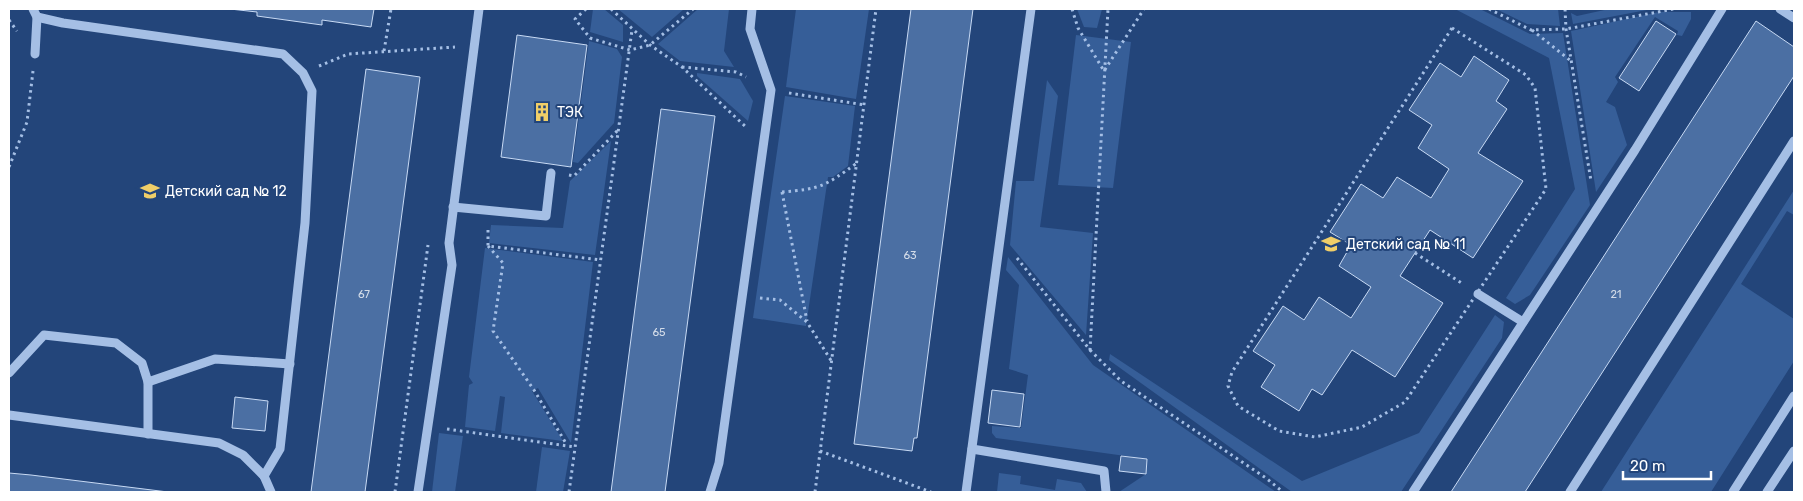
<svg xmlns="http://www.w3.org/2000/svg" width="1803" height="501" font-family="Rubik,sans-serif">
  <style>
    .green { fill: #365e98 }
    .building { fill: #4b6fa3; stroke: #c8daf4 }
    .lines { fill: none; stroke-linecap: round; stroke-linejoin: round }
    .path { stroke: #a5bfe5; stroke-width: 3; stroke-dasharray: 2.5 4; stroke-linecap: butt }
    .minor { stroke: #a5bfe5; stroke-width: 9 }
    .labels { text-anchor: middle; stroke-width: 4; stroke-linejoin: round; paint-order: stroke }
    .number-label { font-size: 11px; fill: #d2dbe8 }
    .poi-label { font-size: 14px; fill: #fff; stroke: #23457a; text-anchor: start }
  </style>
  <rect width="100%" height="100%" fill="#23457a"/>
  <g class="green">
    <polygon points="593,9 604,9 623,25 623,42 590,32"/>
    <polygon points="618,9 684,9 652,37"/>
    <polygon points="698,9 729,9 724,51 734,67 680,61 658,44"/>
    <polygon points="796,9 869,9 856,99 786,87"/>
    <polygon points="1077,9 1102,9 1097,28 1084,27"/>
    <polygon points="1455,9 1480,9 1530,34 1563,33 1590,205 1530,295 1515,304 1506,298 1575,189 1549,58"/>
    <polygon points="1496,9 1558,9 1560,26 1527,24"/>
    <polygon points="1609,9 1652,9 1573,24 1571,13 1577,16"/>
    <polygon points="1659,12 1691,12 1691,19 1682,36 1677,35 1678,31 1655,17 1615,77 1618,82 1606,102 1615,107 1627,145 1596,192 1571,31"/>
    <polygon points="1076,35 1131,42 1113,188 1058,185"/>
    <polygon points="589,41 617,49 622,57 614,123 578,163 573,162"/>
    <polygon points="697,73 740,79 753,101 748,121 697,76"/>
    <polygon points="1047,80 1058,96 1040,227 1093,233 1086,335 1010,245 1016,181 1034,181"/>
    <polygon points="785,96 855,106 848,166 833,177 828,177 806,326 753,318"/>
    <polygon points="611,141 595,255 489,243 491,225 563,228 570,181"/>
    <polygon points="1794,190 1794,215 1787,211 1741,284 1794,319 1794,361 1711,492 1601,492"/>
    <polygon points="485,248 593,262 571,443 538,388 532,391 563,441 501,433 505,397 500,396 495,431 465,427 469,385 473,383 469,377"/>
    <polygon points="1008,257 1093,365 1276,492 1119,492 1146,474 1147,459 996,438 992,433 992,426 1021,428 1028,375 1009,369 1019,285 1006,270"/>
    <polygon points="1495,315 1504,322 1502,338 1401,492 1292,492 1109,360 1110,354 1302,481 1419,433"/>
    <polygon points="439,433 463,436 455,492 432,492"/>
    <polygon points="542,447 570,451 563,492 536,492"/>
    <polygon points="999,473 1021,476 1020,484 1055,490 1057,479 1081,483 1087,492 997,492"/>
  </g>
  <g class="building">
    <polygon points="230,9 374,9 371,27 322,20 322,25 257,16 257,12"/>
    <polygon points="911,9 973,9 917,438 914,438 912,451 854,444"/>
    <polygon points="1656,21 1676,34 1639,91 1619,78"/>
    <polygon points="1756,21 1794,47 1794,76 1779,99 1525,492 1451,492"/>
    <polygon points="517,35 587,45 571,167 501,157"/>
    <polygon points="1474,56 1509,80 1496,101 1507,109 1478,153 1523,181 1473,258 1430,230 1400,276 1443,303 1395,377 1352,350 1322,395 1312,389 1299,411 1261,387 1275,365 1253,351 1283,306 1304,320 1319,297 1351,318 1371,287 1339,266 1351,245 1330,232 1361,184 1383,198 1397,177 1431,198 1449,169 1418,148 1432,125 1409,110 1440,63 1461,77"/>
    <polygon points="366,69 420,77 365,492 311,492"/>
    <polygon points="661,109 715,116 665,492 611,492"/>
    <polygon points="992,390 1024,394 1020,427 988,423"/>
    <polygon points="235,397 268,401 265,431 232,428"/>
    <polygon points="1121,456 1147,459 1146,474 1119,471"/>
    <polygon points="9,473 31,475 168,492 9,492"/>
  </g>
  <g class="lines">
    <g class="path">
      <polyline points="586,9 575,19 590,38 630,50 650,45 693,9"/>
      <polyline points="611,9 650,45 682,67 747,128"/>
      <polyline points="1072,9 1078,28 1104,71 1144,9"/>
      <polyline points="1489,9 1531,30 1566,29 1674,9"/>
      <polyline points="1565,9 1566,29 1591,181"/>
      <polyline points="9,20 17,31"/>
      <polygon points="1452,28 1526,75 1535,88 1546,189 1405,402 1362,427 1315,437 1279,431 1238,406 1228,386 1232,372"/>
      <polyline points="1532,30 1571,61"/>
      <polyline points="384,51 391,9"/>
      <polyline points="319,66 348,54 455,47"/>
      <polyline points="682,67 736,72 746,77"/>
      <polyline points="789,93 865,105"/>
      <polyline points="9,167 27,122 33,71"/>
      <polyline points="569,175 574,176 618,130"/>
      <polyline points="782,192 807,321"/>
      <path d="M782 192C821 189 825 186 857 163"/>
      <polyline points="488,230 488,246 601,260"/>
      <polyline points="488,246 503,263 493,331 534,390 567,445"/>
      <polyline points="1415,253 1463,284"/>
      <polyline points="1017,258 1090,350 1108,9"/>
      <polyline points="760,298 780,300 807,322 832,362"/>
      <polyline points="1090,350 1121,381 1266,478 1283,492"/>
      <polyline points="447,429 575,447"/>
      <polyline points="820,451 931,492"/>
      <polyline points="395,492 428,245"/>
      <polyline points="569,492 632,30"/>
      <polyline points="815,492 876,9"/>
    </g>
    <g class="minor">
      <polyline points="33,9 37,17 35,54"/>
      <polyline points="1780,9 1794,18"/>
      <polyline points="37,17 63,23 283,54 303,73 312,91 305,223 280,449 264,476 271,492"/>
      <polyline points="453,207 546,216 551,173"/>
      <polyline points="1478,294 1523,322"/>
      <polyline points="9,373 44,335 116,343 142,363 148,382 148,434"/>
      <polyline points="148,382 215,359 290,364"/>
      <polyline points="9,415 219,443 243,455 264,476"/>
      <polyline points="972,449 1104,471 1106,492"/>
      <polyline points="418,492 452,265 449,243 479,9"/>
      <polyline points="710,492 719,463 771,90 750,29 752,9"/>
      <polyline points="966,492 1031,9"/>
      <polyline points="1413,492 1635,150 1722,9"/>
      <polyline points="1570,492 1794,141"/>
      <polyline points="1733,492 1794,396"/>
      <polyline points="1767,492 1794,451"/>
    </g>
  </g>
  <defs>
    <g id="building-bare" transform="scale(1.5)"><path d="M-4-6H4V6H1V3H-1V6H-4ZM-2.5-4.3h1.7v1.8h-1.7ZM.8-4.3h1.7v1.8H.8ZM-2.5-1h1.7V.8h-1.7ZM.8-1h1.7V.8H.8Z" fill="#f0ce68" stroke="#23457a" stroke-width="2.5" paint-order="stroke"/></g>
    <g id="school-bare" transform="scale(1.5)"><path d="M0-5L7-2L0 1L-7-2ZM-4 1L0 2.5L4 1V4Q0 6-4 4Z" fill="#f0ce68" stroke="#23457a" stroke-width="2.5" paint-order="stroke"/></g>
  </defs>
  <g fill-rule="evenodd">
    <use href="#building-bare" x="542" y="112"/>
    <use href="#school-bare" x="150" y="191"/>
    <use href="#school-bare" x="1331" y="244"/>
  </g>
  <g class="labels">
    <g class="number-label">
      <text x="910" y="259">63</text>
      <text x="364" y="298">67</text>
      <text x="1616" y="298">21</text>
      <text x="659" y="336">65</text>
    </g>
    <g class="poi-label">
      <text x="557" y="117">ТЭК</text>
      <text x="165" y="196">Детский сад № 12</text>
      <text x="1346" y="249">Детский сад № 11</text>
    </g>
  </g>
  <rect width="1803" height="501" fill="none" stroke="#ffffff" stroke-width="20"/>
  <path d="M1623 471v8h88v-8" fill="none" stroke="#ffffff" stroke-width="2.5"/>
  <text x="1630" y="471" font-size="15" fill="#ffffff" stroke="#23457a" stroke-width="4" paint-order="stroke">20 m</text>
</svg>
